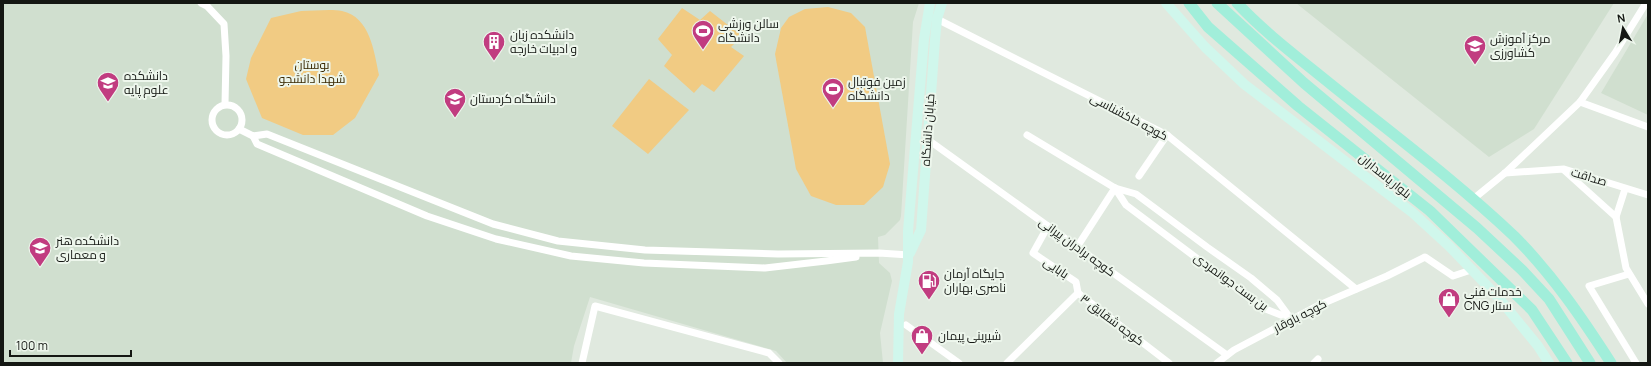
<svg xmlns="http://www.w3.org/2000/svg" width="1651" height="366" font-family="Manrope,Cairo,sans-serif">
  <style>
    .built { fill: #d0dfcf }
    .green { fill: #f1cb83 }
    .lines { fill: none; stroke-linecap: round; stroke-linejoin: round }
    .street { stroke: #fff; stroke-width: 7 }
    .secondary { stroke: #d0f7ec; stroke-width: 10 }
    .primary { stroke: #a1eeda; stroke-width: 11 }
    .labels { text-anchor: middle; stroke-width: 4; stroke-linejoin: round; paint-order: stroke }
    .poi-label { font-size: 12px; fill: #141713; stroke: #edf6ec; text-anchor: start }
    .park-label { font-size: 12px; fill: #392801; stroke: #edf6ec }
    .street-label { font-size: 12px; fill: #141713; stroke: #edf6ec }
  </style>
  <rect width="100%" height="100%" fill="#e0e9df"/>
  <g class="built">
    <polygon points="3,3 919,3 913,22 901,216 900,220 885,235 878,237 879,263 890,273 892,281 880,333 883,363 787,363 776,351 590,297 574,346 571,363 3,363"/>
    <polygon points="1296,3 1614,3 1534,129 1489,157"/>
    <polygon points="1648,14 1648,115 1601,93"/>
  </g>
  <g class="green">
    <polygon points="828,7 851,13 865,27 890,164 883,187 864,205 836,205 811,196 796,169 775,54 781,28 789,17 805,9"/>
    <polygon points="682,8 700,20 710,11 742,36 731,47 744,56 714,92 702,84 694,93 664,66 672,55 658,39"/>
    <path d="M301 11C313 11 331 9 342 11 370 17 374 51 379 75L355 118 333 135H303L262 118 246 79 251 58 271 18Z"/>
    <polygon points="649,79 689,110 648,154 612,126"/>
  </g>
  <g class="lines">
    <g class="street">
      <polyline points="201,3 207,6 224,24 226,56 225,104"/>
      <polyline points="937,19 1167,135 1356,289"/>
      <polyline points="1580,102 1648,127"/>
      <circle cx="227" cy="120" r="15"/>
      <polyline points="239,129 253,136 267,134 493,224 558,241 645,250 778,254 879,253 909,255"/>
      <polyline points="1027,135 1115,188 1136,194 1207,247 1251,278 1277,300 1291,319"/>
      <polyline points="253,136 257,144 427,216 496,239 571,256 644,263 765,268 826,261 856,257"/>
      <polyline points="927,139 1227,355"/>
      <polyline points="1565,171 1616,217"/>
      <polyline points="1505,173 1564,169 1648,195"/>
      <polyline points="1139,176 1167,135"/>
      <polyline points="1115,188 1126,205 1263,308 1291,319"/>
      <polyline points="1625,189 1616,217 1626,268 1648,304"/>
      <polyline points="1472,200 1505,173 1580,102 1615,53 1646,3"/>
      <polyline points="1048,226 1033,253 1076,282 1078,293"/>
      <polyline points="1077,247 1115,188"/>
      <polyline points="1629,274 1589,286 1636,363"/>
      <polyline points="906,325 959,363"/>
      <polyline points="582,363 595,306 769,353 779,363"/>
      <polyline points="1007,363 1078,293 1169,363"/>
      <polyline points="1217,363 1234,350 1317,306 1387,276 1425,257 1453,276 1471,270"/>
      <polyline points="1314,363 1318,359"/>
    </g>
    <g class="secondary">
      <polyline points="1166,3 1205,47 1244,84 1413,213 1449,246 1498,297 1538,346 1549,363"/>
      <polyline points="910,253 921,230 935,40 937,19 942,3"/>
      <polyline points="898,363 899,314 908,262 908,231 924,39 930,3"/>
    </g>
    <g class="primary">
      <polyline points="1189,3 1208,27 1298,106 1430,211 1532,310 1567,363"/>
      <polyline points="1217,3 1304,83 1477,228 1522,270 1549,299 1590,363"/>
      <path d="M1237 3C1266 34 1300 59 1333 86 1394 135 1457 182 1514 236 1552 274 1582 318 1611 363"/>
    </g>
  </g>
  <defs>
    <g id="stadium-pin" transform="scale(1.15)"><path d="M0 17L-7.5 6A9.5 9.5 0 1 1 7.5 6Z" fill="#c13c80" stroke="#edf6ec"/><path d="M0-5a6.5 5 0 1 0 0 10a6.5 5 0 1 0 0-10ZM-3.5-1.8h7v3.6h-7Z" fill="#fff"/></g>
    <g id="building-pin" transform="scale(1.15)"><path d="M0 17L-7.5 6A9.5 9.5 0 1 1 7.5 6Z" fill="#c13c80" stroke="#edf6ec"/><path d="M-4-6H4V6H1V3H-1V6H-4ZM-2.5-4.3h1.7v1.8h-1.7ZM.8-4.3h1.7v1.8H.8ZM-2.5-1h1.7V.8h-1.7ZM.8-1h1.7V.8H.8Z" fill="#fff"/></g>
    <g id="university-pin" transform="scale(1.15)"><path d="M0 17L-7.5 6A9.5 9.5 0 1 1 7.5 6Z" fill="#c13c80" stroke="#edf6ec"/><path d="M0-5L7-2L0 1L-7-2ZM-4 1L0 2.5L4 1V4Q0 6-4 4Z" fill="#fff"/></g>
    <g id="fuel-pin" transform="scale(1.15)"><path d="M0 17L-7.5 6A9.5 9.5 0 1 1 7.5 6Z" fill="#c13c80" stroke="#edf6ec"/><path d="M-5.5-6h7V0h2V4h1.3V-2.5L3-4.5l.8-.8L6-3V5H2.5V1h-1V6h-7ZM-4.2-4.7v3.2H.2V-4.7Z" fill="#fff"/></g>
    <g id="shop-pin" transform="scale(1.15)"><path d="M0 17L-7.5 6A9.5 9.5 0 1 1 7.5 6Z" fill="#c13c80" stroke="#edf6ec"/><path d="M-5-2.5h2.3a2.7 3.5 0 0 1 5.4 0H5L5.5 6h-11ZM-1.5-2.5h3a1.5 2.3 0 0 0-3 0Z" fill="#fff"/></g>
  </defs>
  <g fill-rule="evenodd">
    <use href="#stadium-pin" x="703" y="31"/>
    <use href="#building-pin" x="494" y="42"/>
    <use href="#university-pin" x="1475" y="46"/>
    <use href="#university-pin" x="108" y="83"/>
    <use href="#stadium-pin" x="833" y="89"/>
    <use href="#university-pin" x="455" y="99"/>
    <use href="#university-pin" x="40" y="248"/>
    <use href="#fuel-pin" x="929" y="281"/>
    <use href="#shop-pin" x="1449" y="299"/>
    <use href="#shop-pin" x="922" y="336"/>
  </g>
  <g class="labels">
    <g class="poi-label">
      <text x="718" y="28">سالن ورزشی<tspan x="718" dy="14">دانشگاه</tspan></text>
      <text x="510" y="39">دانشکده زبان<tspan x="510" dy="14">و ادبیات خارجه</tspan></text>
      <text x="1490" y="43">مرکز آموزش<tspan x="1490" dy="14">کشاورزی</tspan></text>
      <text x="124" y="80">دانشکده<tspan x="124" dy="14">علوم پایه</tspan></text>
      <text x="848" y="86">زمین فوتبال<tspan x="848" dy="14">دانشگاه</tspan></text>
      <text x="470" y="103">دانشگاه کردستان</text>
      <text x="56" y="245">دانشکده هنر<tspan x="56" dy="14">و معماری</tspan></text>
      <text x="944" y="278">جایگاه آرمان<tspan x="944" dy="14">ناصری بهاران</tspan></text>
      <text x="1464" y="296">خدمات فنی‌<tspan x="1464" dy="14">CNG ستار</tspan></text>
      <text x="938" y="340">شیرینی پیمان</text>
    </g>
    <g class="park-label">
      <text x="312" y="69">بوستان<tspan x="312" dy="14">شهدا دانشجو</tspan></text>
    </g>
    <g class="street-label">
      <text transform="translate(1129 117) rotate(28)" y="4">کوچه خاکشناسی</text>
      <text transform="translate(928 130) rotate(-86)" y="4">خیابان دانشگاه</text>
      <text transform="translate(1385 176) rotate(39)" y="4">بلوار پاسداران</text>
      <text transform="translate(1589 177) rotate(17)" y="4">صداقت</text>
      <text transform="translate(1077 247) rotate(36)" y="4">کوچه برادران پیرانی</text>
      <text transform="translate(1056 268) rotate(34)" y="4">بابایی</text>
      <text transform="translate(1231 282) rotate(36)" y="4">بن بست جوانمردی</text>
      <text transform="translate(1300 316) rotate(-27)" y="4">کوچه باوقار</text>
      <text transform="translate(1112 320) rotate(37)" y="4">کوچه شقایق ۳</text>
    </g>
  </g>
  <rect width="1651" height="366" fill="none" stroke="#141713" stroke-width="8"/>
  <g transform="translate(1623 28) rotate(350)" stroke="#edf6ec" stroke-width="3" paint-order="stroke">
  <path d="M0-3L7 15L0 10L-7 15Z" fill="#141713"/>
  <text y="-6" font-size="11" font-weight="bold" text-anchor="middle" fill="#141713">N</text>
  </g>
  <path d="M10 350v6h121v-6" fill="none" stroke="#141713" stroke-width="2"/>
  <text x="16" y="350" font-size="12" fill="#141713" stroke="#edf6ec" stroke-width="3" paint-order="stroke">100 m</text>
</svg>
